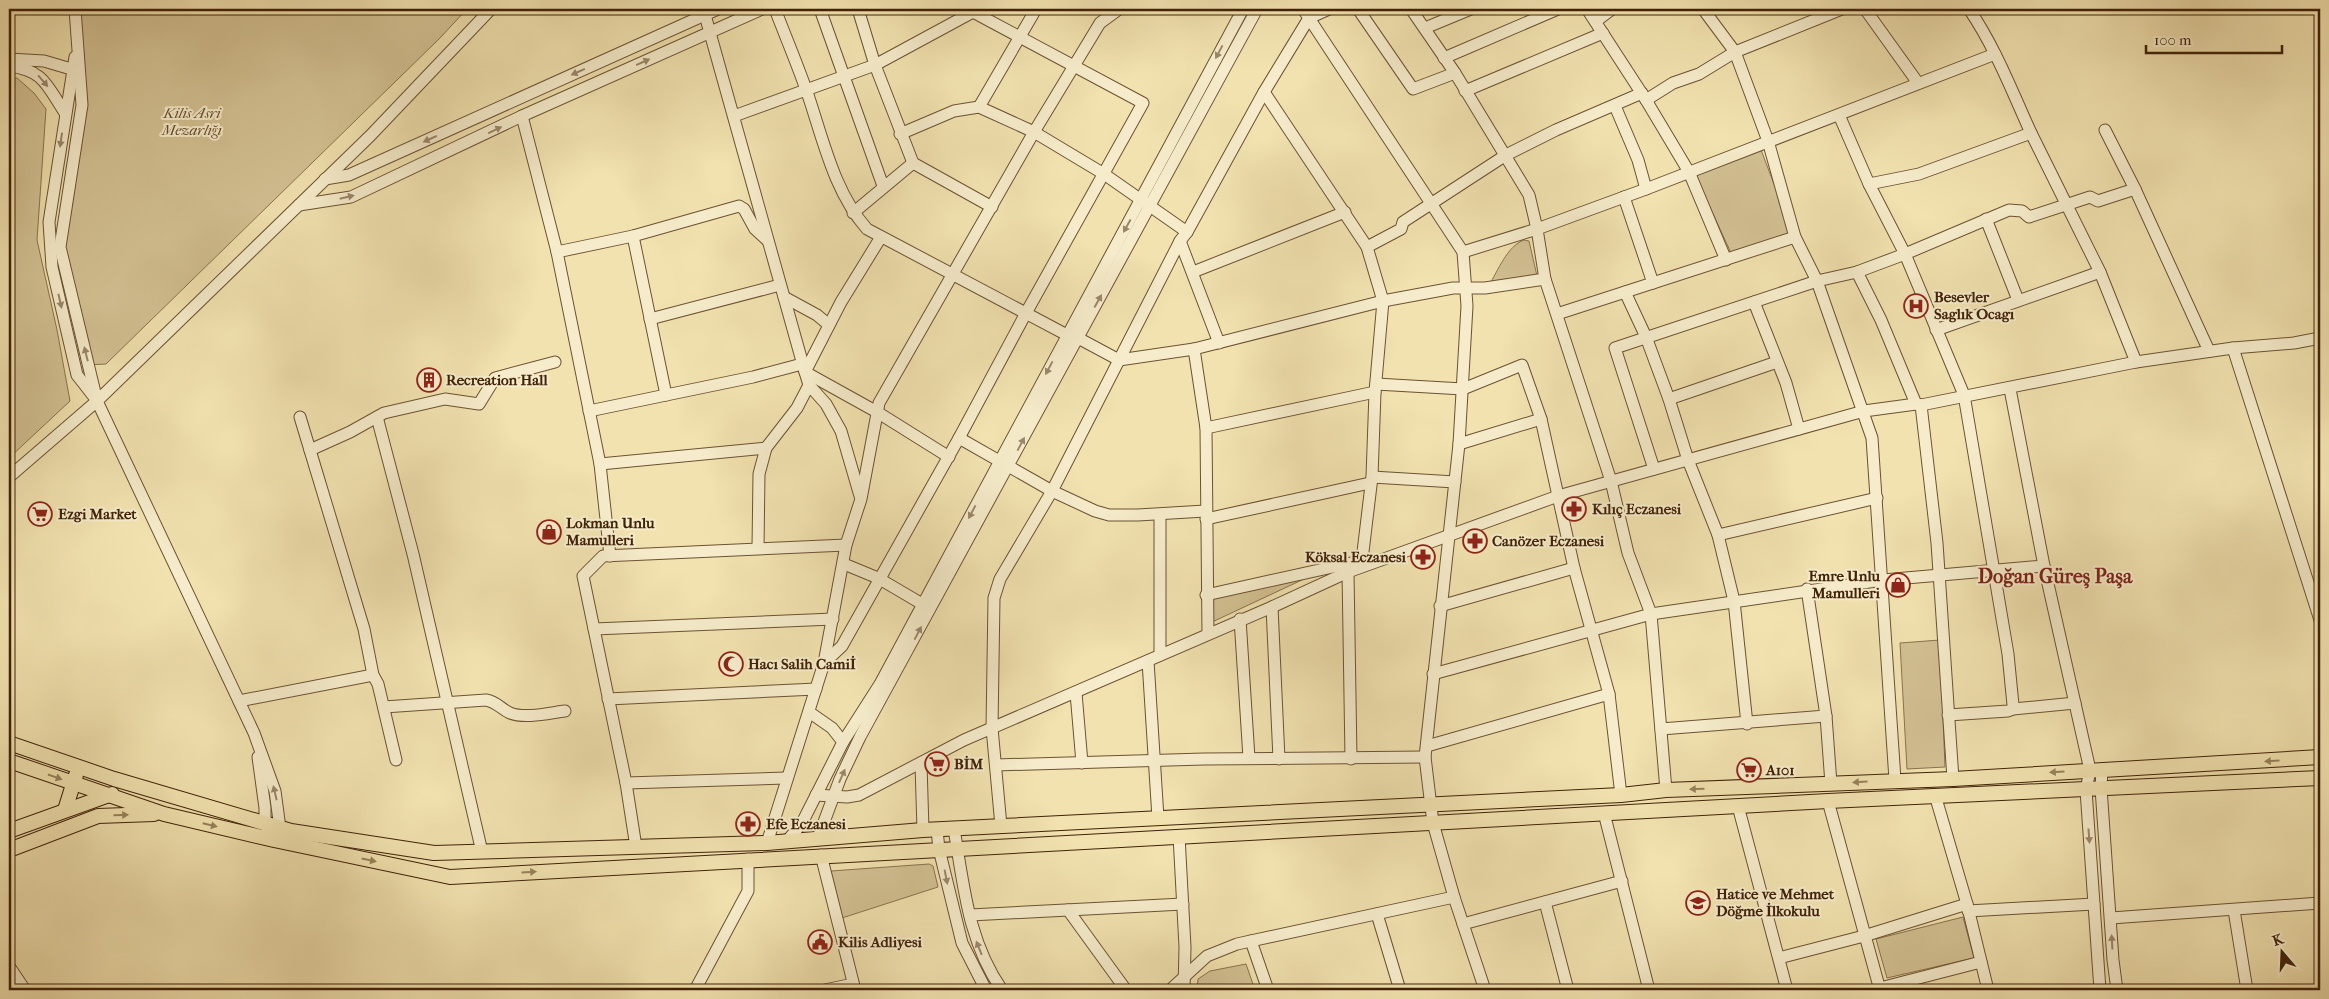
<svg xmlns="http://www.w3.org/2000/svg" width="2329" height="999" font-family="'IM FELL French Canon',serif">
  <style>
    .green { fill: #d3c193; stroke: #8a724e }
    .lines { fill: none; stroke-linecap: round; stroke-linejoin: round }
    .minor-casing { stroke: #6c5232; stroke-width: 13 }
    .major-casing { stroke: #402208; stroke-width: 16 }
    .minor { stroke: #f6eccb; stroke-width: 11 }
    .major { stroke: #f1e2af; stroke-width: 14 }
    .oneway { fill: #9b876a }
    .oneway2 { fill: #98825c }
    .labels { text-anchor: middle; stroke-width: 4; stroke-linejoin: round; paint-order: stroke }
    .park-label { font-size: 15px; font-style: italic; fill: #654a2b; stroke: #f6eccb }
    .poi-label { font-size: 15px; font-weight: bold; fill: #402208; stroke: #f6eccb; text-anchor: start }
    .district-label { font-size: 20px; font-weight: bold; fill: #7a1f14; stroke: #f6eccb }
  </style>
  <rect width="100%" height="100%" fill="#f1e2af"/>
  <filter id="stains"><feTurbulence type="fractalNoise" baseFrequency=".004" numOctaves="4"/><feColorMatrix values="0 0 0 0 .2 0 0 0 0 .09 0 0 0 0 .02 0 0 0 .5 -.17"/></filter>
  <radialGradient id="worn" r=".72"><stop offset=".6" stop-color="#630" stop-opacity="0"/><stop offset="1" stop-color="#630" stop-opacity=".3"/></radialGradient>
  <g class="green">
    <polygon points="71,9 467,9 439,39 106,364 86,365 60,245 82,98"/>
    <polygon points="17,78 34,93 46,109 37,240 57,330 70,401 9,458 9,79"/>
    <polygon points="1758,142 1793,234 1731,253 1692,168"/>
    <path d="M1524 240 1529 241 1537 276 1489 285C1498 271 1507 246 1524 240Z"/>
    <polygon points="1304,579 1210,623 1209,599"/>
    <polygon points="1940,640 1945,767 1907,769 1900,643"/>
    <polygon points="929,864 933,866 938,887 842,918 831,871"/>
    <polygon points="1963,917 1974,958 1887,978 1876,939"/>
    <polygon points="1246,964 1255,990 1197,990 1198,979 1210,971"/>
  </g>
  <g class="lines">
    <g class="minor-casing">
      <g id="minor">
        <polyline points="75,9 82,105 60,247 97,401 254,733 275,791 280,828 277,833"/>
        <path d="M775 9C786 38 799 68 809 98 824 143 835 193 867 229L1067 335 1078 338 1119 360 1194 349 1383 301 1453 288H1485L1545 279"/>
        <polyline points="820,9 883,186"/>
        <polyline points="858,9 875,65 913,163 992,207"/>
        <polyline points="1303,9 1463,252 1467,306 1459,444 1425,757 1433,823 1454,897 1485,990"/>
        <polyline points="1358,9 1413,89 1455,73"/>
        <polyline points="1411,9 1455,73 1529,195 1537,229 1545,279 1611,481 1628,553 1651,614 1666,790"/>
        <polyline points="1587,9 1646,100 1689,172 1726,260"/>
        <polyline points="1703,9 1735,52 1768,141 1795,237 1817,281 1872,438 1895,780"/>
        <polyline points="1865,9 1918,83"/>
        <path d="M1969 9C1995 47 2012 91 2031 133"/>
        <polyline points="705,15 805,372 809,385 826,404 841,431 860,496"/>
        <polyline points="1596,21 1612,9"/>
        <polyline points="1425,28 1471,9"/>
        <polyline points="75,57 49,222 52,267 77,375 95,398"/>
        <polyline points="1444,58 1558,9"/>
        <polyline points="9,59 44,61 78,71"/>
        <path d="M9 66C44 70 47 86 65 113"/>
        <polyline points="1465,91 1603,33"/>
        <polyline points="1264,92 1367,247 1383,301 1375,392 1372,477 1362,560 1348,572 1351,759"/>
        <polyline points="1646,100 1673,83 1699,74 1735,52 1842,9"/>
        <polyline points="1615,106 1638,160 1646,189"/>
        <polyline points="979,107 1036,9"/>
        <polyline points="1839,115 1869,184 1905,254 1964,395 2008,654 2013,705 2013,709 2008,711 1948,715"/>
        <polyline points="522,116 557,252 600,464 610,556"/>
        <polyline points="734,116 875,65 973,12 1143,103 1026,313 959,438 842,646 824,663"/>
        <polyline points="2105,130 2135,189 2209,351"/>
        <polyline points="900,134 954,111 979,107 1034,132 1104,174 1187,232"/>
        <polyline points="325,179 349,175 718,9"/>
        <polyline points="1869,184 1919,174 2031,133 2100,272 2136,362"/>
        <polyline points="1624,197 1653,283"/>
        <polyline points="299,205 351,197 522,116 762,9"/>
        <polyline points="853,213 913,163"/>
        <polyline points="1986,219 2018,300"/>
        <polyline points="633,236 666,395"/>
        <polyline points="881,237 841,302 805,372 877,412 949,457"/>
        <polyline points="1180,241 1219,343"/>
        <polyline points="1367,247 1401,229 1403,222 1506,155 1556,130 1642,93"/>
        <polyline points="557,252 633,236 739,206 744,209 755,229 767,240"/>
        <polyline points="1463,252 1537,229 1646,189 1995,54"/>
        <polyline points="1193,272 1345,212"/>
        <polyline points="1857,272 1881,320 1916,404"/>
        <polyline points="1625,292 1646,337 1669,399 1688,460 1718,535 1734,601 1747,724"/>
        <polyline points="784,297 817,315 829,325"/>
        <polyline points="1754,302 1786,383 1799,429"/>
        <polyline points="1557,314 1795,237"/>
        <polyline points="650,319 780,285"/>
        <polyline points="1936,330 2100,272"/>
        <polyline points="2233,348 2320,620"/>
        <polyline points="1194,349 1206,428 1208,634"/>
        <polyline points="1376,384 1463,389 1522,365 1541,419 1574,568 1609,694 1621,795"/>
        <polyline points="2010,389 2044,566 2090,770 2086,790 2100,990"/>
        <polyline points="1669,399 1777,362"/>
        <polyline points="1921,405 1937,543 1953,779"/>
        <polyline points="589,411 753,377 802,364"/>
        <polyline points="300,417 364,629 373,675 378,684 396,760"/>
        <polyline points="377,417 413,554 482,852"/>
        <polyline points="1206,428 1375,392"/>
        <polyline points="959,438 1052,491 1095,511 1109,515 1138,515 1205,511"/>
        <polyline points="1459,444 1541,419"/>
        <polyline points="310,450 350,432 384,413 445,399 479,404 495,378 555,362"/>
        <polyline points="600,464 766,448"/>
        <polyline points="1654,469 1615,348 1817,281 1857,272 1905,254 2009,210 2022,211 2029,217 2090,197 2098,201 2135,189"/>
        <polyline points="9,477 97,401 370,136 491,9"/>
        <polyline points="1372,477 1455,482"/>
        <polyline points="1206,519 1370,483"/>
        <polyline points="1718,535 1877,498"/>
        <polyline points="758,548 759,474 766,448 797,408 809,385"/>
        <polyline points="844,564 878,578 929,608"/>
        <polyline points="1206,595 1360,561"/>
        <polyline points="1440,606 1574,568"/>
        <polyline points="1272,607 1279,759"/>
        <polyline points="1240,619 1249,758"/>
        <polyline points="594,629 833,619"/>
        <polyline points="1160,655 1160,515"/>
        <polyline points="1148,661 1158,818"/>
        <polyline points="1433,674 1651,614 1883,580 2044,566"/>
        <polyline points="1076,693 1082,763"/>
        <polyline points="608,699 816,689"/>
        <polyline points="239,701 373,675"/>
        <path d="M384 707 486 700C497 702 501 709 510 713 525 719 549 713 565 711"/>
        <polyline points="2013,709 2075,703"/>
        <polyline points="809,712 832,728 843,742"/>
        <polyline points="1826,716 1831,784"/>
        <polyline points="1661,729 1826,716 1807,589"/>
        <polyline points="1427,746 1609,694"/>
        <polyline points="258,757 265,808 265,823 268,830"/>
        <polyline points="921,764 923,830"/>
        <polyline points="996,765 1204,759 1425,757"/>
        <polyline points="2102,770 2101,788 2113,960 2117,990"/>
        <polyline points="626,783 786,778"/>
        <polyline points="816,795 847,797 859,795 964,740 1272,607 1348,572 1558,496 1864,411 1916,404 1921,405 2136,362 2233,348 2294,343 2320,338"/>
        <polyline points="1935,795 1967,904 1988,990"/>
        <polyline points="1828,801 1880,990"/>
        <polyline points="1738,806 1787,990"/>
        <polyline points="1604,813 1649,990"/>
        <polyline points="1001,826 992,728 994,598 1000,579 1052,491 1180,241 1187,232 1264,92 1309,18 1329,9"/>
        <path d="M954 829C964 887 968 941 1002 990"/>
        <polyline points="937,830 939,849 962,943 986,990"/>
        <polyline points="1179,836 1185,947 1184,990"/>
        <polyline points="818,838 840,779 860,737 1257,9"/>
        <polyline points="788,840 802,823 843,742 880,684 1243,9"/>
        <polyline points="767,843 824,663 846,545 861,499 879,403 1034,132 1100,23 1119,9"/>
        <polyline points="636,847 626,783 583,576 603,556 846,545"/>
        <polyline points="821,855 855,990"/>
        <polyline points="1545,902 1568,990"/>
        <polyline points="1068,910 1126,990"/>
        <polyline points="2234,910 2247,990"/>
        <polyline points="1968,911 2094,904"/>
        <polyline points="1377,914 1400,990"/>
        <polyline points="970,915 1183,904"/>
        <polyline points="2111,918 2320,903"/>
        <polyline points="1463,924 1622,881"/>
        <polyline points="1251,941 1268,990"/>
        <polyline points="1779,958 1864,936 1967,904"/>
        <polyline points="9,966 25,990"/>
        <polyline points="1880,988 1981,962"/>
        <polyline points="695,990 748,891 748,859"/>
        <polyline points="825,990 853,984"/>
        <polyline points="1170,990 1207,956 1237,944 1454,897"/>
      </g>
    </g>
    <g class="major-casing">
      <g id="major">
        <polyline points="9,743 114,779 291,831 434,853 767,843 923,830 1621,795 1666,790 1953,779 2320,757"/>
        <polyline points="9,761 164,814 274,840 450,877 1828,801 2320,778"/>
        <polyline points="65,810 76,775"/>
        <polyline points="9,831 112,794"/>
        <polyline points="9,850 98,816 154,814"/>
      </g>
    </g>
    <use href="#minor" class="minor"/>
    <use href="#major" class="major"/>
  </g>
  <defs><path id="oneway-solid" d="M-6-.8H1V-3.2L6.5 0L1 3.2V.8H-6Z" transform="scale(1.25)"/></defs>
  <g class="oneway">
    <use href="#oneway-solid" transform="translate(1219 52) rotate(118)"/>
    <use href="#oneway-solid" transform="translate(643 62) rotate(-24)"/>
    <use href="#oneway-solid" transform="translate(578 72) rotate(156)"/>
    <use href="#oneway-solid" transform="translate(43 81) rotate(49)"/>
    <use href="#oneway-solid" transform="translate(495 130) rotate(-26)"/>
    <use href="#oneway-solid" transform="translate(430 139) rotate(156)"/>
    <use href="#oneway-solid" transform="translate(61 140) rotate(98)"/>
    <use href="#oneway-solid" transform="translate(347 197) rotate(-13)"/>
    <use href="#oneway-solid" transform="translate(1127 226) rotate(119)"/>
    <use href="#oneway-solid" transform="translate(60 301) rotate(77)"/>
    <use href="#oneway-solid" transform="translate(1098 301) rotate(-61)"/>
    <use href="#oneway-solid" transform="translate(86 354) rotate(-104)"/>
    <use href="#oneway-solid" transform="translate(1049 368) rotate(118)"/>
    <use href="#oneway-solid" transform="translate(1021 444) rotate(-62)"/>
    <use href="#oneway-solid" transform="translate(972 512) rotate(118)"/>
    <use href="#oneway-solid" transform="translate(918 633) rotate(-62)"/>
    <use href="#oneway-solid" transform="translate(842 776) rotate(-66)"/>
    <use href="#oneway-solid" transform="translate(275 793) rotate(-103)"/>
    <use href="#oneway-solid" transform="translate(2089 836) rotate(86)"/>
    <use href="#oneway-solid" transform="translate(946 877) rotate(79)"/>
    <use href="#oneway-solid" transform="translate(2112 942) rotate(-93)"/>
    <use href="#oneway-solid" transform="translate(979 948) rotate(-112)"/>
  </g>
  <g class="oneway2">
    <use href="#oneway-solid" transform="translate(2272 761) rotate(177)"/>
    <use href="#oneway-solid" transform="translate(2057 772) rotate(176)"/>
    <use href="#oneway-solid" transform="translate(55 777) rotate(19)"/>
    <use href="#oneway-solid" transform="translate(1860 782) rotate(177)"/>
    <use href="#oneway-solid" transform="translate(1697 789) rotate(178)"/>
    <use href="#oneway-solid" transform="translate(121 815) rotate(-1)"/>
    <use href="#oneway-solid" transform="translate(210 825) rotate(13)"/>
    <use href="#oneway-solid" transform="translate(369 860) rotate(12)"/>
    <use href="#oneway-solid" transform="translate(529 872) rotate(-3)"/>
  </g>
  <defs>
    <g id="hospital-ring" transform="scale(1.25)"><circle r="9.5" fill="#f6eccb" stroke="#8f2418" stroke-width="1.5"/><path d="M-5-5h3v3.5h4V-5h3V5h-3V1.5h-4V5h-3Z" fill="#8f2418"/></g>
    <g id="building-ring" transform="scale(1.25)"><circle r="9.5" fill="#f6eccb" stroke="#8f2418" stroke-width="1.5"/><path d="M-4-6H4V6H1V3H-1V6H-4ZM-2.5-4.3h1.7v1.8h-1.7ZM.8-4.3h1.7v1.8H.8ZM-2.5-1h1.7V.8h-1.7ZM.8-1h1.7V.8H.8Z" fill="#8f2418"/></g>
    <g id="pharmacy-ring" transform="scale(1.25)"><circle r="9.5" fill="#f6eccb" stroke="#8f2418" stroke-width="1.5"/><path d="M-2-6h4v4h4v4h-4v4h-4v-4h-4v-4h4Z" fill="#8f2418"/></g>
    <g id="supermarket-ring" transform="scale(1.25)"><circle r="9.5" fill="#f6eccb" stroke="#8f2418" stroke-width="1.5"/><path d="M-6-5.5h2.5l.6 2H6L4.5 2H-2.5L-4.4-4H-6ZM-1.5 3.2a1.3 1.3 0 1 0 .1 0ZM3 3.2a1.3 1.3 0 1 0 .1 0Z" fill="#8f2418"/></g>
    <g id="shop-ring" transform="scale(1.25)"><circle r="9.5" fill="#f6eccb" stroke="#8f2418" stroke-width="1.5"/><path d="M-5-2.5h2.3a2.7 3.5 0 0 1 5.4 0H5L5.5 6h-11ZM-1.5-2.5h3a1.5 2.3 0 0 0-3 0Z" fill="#8f2418"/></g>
    <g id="mosque-ring" transform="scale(1.25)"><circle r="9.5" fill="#f6eccb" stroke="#8f2418" stroke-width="1.5"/><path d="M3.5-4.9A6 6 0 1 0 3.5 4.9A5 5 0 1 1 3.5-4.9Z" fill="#8f2418"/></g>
    <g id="school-ring" transform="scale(1.25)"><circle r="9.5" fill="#f6eccb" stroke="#8f2418" stroke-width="1.5"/><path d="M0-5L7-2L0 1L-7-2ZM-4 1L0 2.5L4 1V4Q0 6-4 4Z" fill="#8f2418"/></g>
    <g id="civic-ring" transform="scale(1.25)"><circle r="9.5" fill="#f6eccb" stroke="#8f2418" stroke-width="1.5"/><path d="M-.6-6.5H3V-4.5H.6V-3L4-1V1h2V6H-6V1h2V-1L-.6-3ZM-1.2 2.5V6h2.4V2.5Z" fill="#8f2418"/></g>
  </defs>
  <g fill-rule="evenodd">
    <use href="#hospital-ring" x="1916" y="306"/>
    <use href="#building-ring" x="429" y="380"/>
    <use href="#pharmacy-ring" x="1574" y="509"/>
    <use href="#supermarket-ring" x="40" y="514"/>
    <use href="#shop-ring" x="549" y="532"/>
    <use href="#pharmacy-ring" x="1475" y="541"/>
    <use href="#pharmacy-ring" x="1423" y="557"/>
    <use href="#shop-ring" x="1898" y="585"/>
    <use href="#mosque-ring" x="731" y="664"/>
    <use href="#supermarket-ring" x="937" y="764"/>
    <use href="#supermarket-ring" x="1749" y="770"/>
    <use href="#pharmacy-ring" x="748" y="824"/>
    <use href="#school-ring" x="1698" y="903"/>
    <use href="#civic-ring" x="820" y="942"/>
  </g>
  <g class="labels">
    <g class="park-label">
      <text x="192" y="118">Kilis Asri<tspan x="192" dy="17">Mezarlığı</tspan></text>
    </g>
    <g class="poi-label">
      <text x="1934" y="302">Besevler<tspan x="1934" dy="17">Saglık Ocagı</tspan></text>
      <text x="446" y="385">Recreation Hall</text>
      <text x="1592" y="514">Kılıç Eczanesi</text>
      <text x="58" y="519">Ezgi Market</text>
      <text x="566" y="528">Lokman Unlu<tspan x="566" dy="17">Mamulleri</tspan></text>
      <text x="1492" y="546">Canözer Eczanesi</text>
      <text x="1406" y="562" text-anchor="end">Köksal Eczanesi</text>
      <text x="1880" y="581" text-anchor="end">Emre Unlu<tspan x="1880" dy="17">Mamulleri</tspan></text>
      <text x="748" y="669">Hacı Salih Camiİ</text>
      <text x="954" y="769">BİM</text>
      <text x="1766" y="775">A101</text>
      <text x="766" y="829">Efe Eczanesi</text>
      <text x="1716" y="899">Hatice ve Mehmet<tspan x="1716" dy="17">Döğme İlkokulu</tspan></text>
      <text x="838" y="947">Kilis Adliyesi</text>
    </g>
    <g class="district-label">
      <text x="2055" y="583">Doğan Güreş Paşa</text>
    </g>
  </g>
  <rect width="2329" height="999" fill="none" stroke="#f1e2af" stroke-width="30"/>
  <rect x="10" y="10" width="2309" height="979" fill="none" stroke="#402208" stroke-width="2.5"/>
  <rect x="15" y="15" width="2299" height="969" fill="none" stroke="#402208"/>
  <g transform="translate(2282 952) rotate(341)" stroke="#f6eccb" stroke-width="4" paint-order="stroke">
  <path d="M0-4L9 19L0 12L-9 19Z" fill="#402208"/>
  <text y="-8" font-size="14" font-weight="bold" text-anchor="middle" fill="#402208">K</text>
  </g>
  <path d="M2146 45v8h136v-8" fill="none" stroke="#402208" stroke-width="2.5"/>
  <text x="2154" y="45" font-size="15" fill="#402208" stroke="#f6eccb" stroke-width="4" paint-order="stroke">100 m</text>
  <rect width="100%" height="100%" filter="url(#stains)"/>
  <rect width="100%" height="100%" fill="url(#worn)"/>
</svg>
